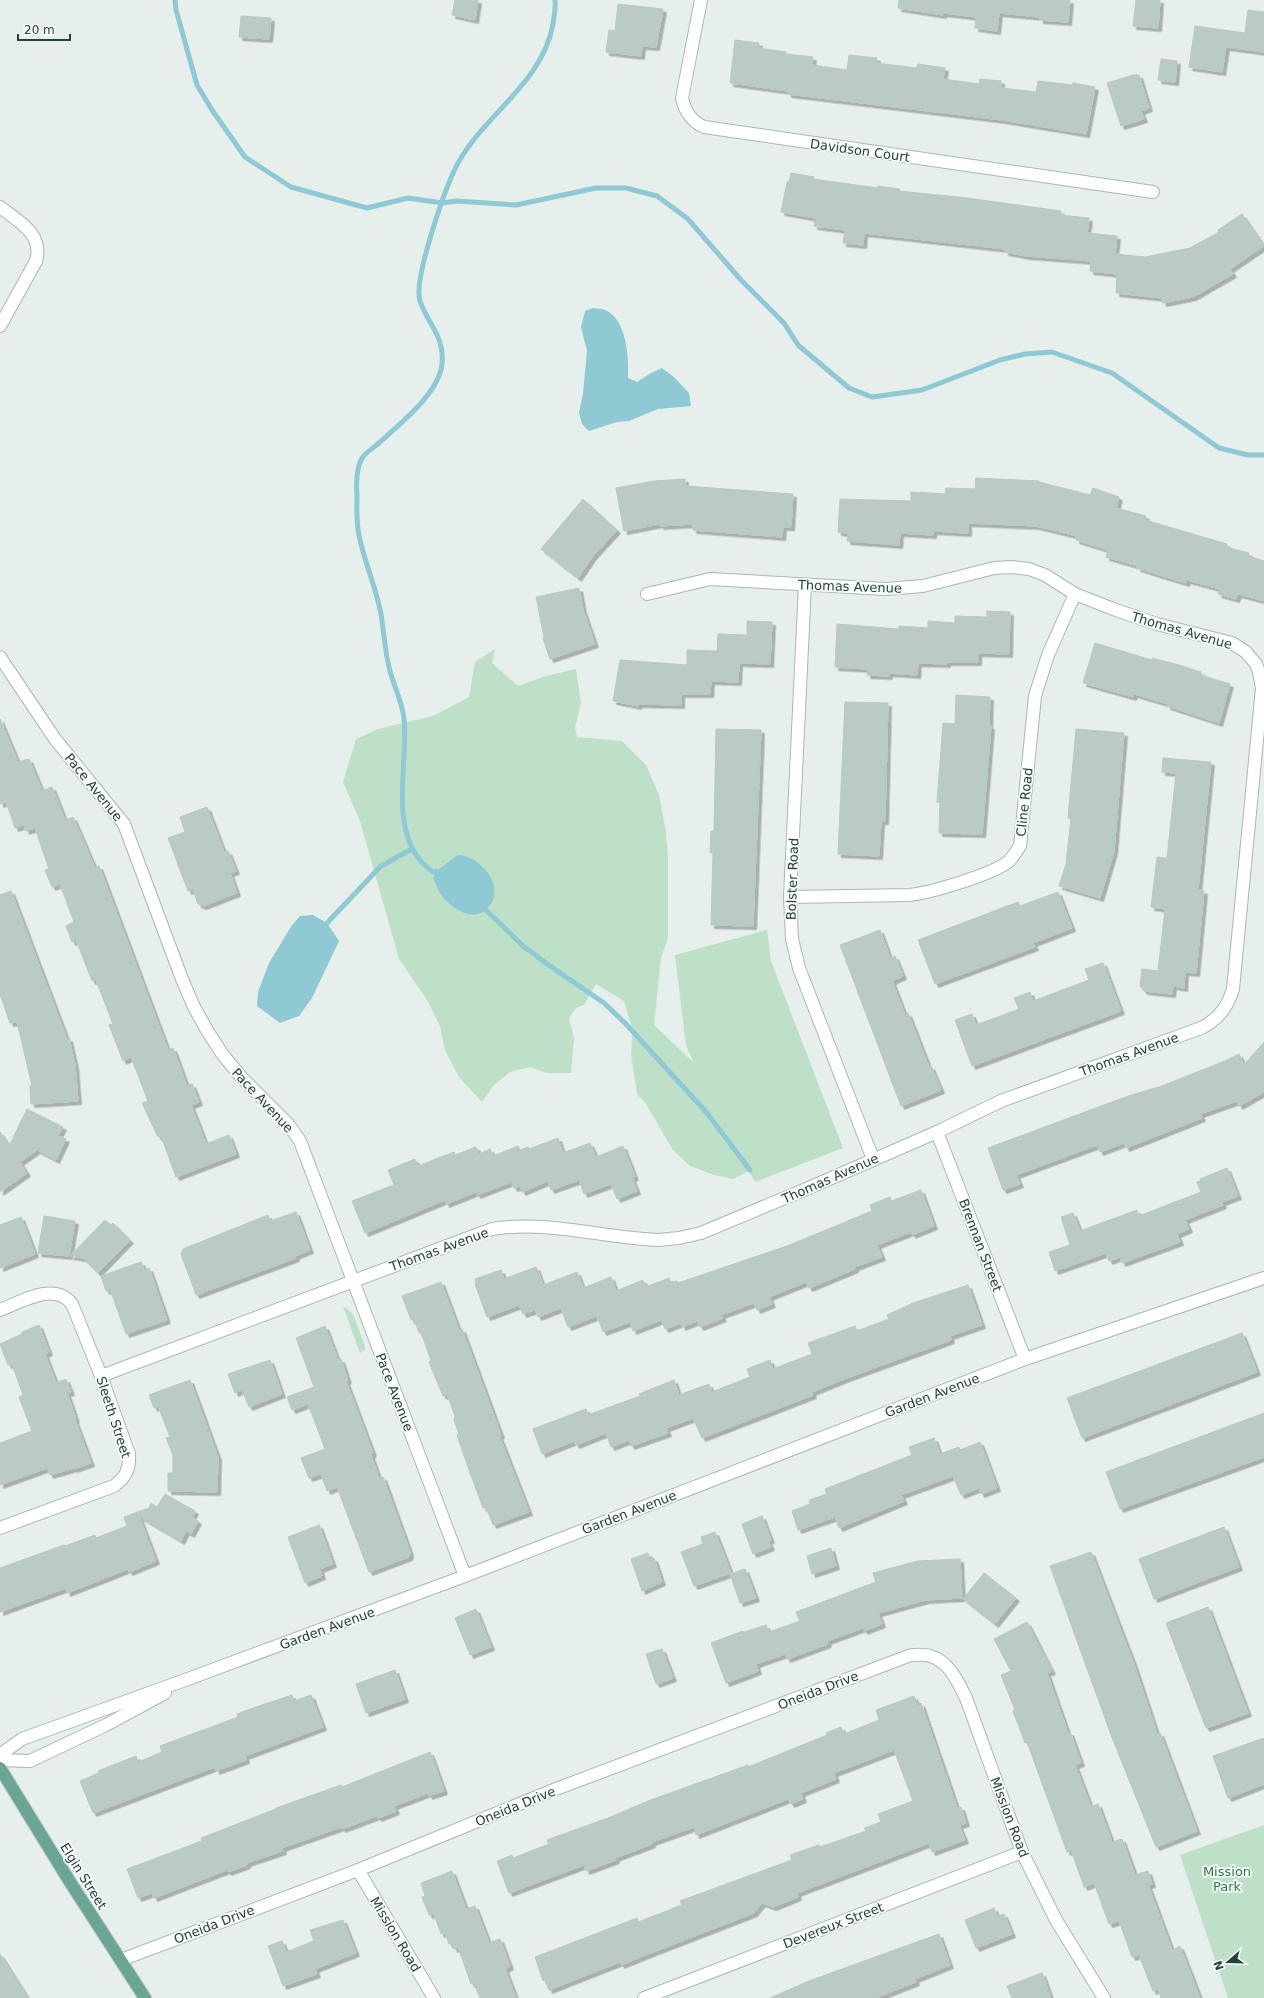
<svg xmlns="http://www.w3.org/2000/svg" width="1264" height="1998" font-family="'DejaVu Sans',sans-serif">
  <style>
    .green { fill: #bfe0c8 }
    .water { fill: #8ec9d4 }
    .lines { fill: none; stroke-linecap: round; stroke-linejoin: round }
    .stream { stroke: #8ec9d4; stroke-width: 5 }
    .building { fill: #bbcac4; stroke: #b8c9c2; filter: url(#shadow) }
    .minor-casing { stroke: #a8b8b2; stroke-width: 14 }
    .major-casing { stroke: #c2cac8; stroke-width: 14 }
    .minor { stroke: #fff; stroke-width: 12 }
    .major { stroke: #6aa596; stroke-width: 12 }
    .labels { text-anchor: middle; stroke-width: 3.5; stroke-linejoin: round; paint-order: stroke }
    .street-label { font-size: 13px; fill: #24423a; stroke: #f7fbf9 }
    .park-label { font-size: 13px; fill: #2d7a4b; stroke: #f7fbf9 }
  </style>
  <defs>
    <filter id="shadow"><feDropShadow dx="3.5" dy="3.5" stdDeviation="0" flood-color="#0004"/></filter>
  </defs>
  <rect width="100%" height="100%" fill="#e6efeb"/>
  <g class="green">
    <polygon points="495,649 492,663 518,686 546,676 576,669 581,703 575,727 577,737 622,741 646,765 659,795 665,826 668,856 668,938 661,958 654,1025 694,1063 686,1046 675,955 767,930 771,961 843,1148 755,1182 749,1171 733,1179 714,1175 690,1166 673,1150 646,1104 637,1094 631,1054 633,1031 624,1001 596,984 584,1005 576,1008 569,1018 574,1038 571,1073 546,1073 530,1067 510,1072 494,1085 482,1102 459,1077 445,1050 440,1026 427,1000 399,959 360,821 343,782 356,739 378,729 433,716 469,697 475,662"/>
    <polygon points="343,1306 353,1314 366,1349 360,1353"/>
    <polygon points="1264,1825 1264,1998 1228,1998 1180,1855"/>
  </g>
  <g class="water">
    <path d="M593 308C596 309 602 308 605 310 627 319 629 358 628 378L637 382 651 373 662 368 675 378 689 393 691 406 658 409 629 421 617 422 589 431 582 424 579 413 583 393 587 351 581 327 585 311Z"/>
    <path d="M458 855C477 855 501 880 493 900 492 904 486 909 483 912 469 920 452 908 443 897 438 892 436 884 433 878L436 871Z"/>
    <polygon points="313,915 327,923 339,941 312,998 299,1016 280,1023 257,1006 258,992 269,963 292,925 300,916"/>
  </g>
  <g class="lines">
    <g class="stream">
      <polyline points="175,0 176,10 197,85 212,110 245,157 291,187 367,208 408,198 443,203 456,201 516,205 596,188 626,188 657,196 688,219 741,280 784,323 798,345 849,388 872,397 922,390 1000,360 1025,354 1052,352 1112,373 1219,448 1248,455 1264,455"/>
      <path d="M436 871 433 872C385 839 409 767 404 718 402 702 394 686 390 671 385 653 384 633 381 614 376 587 364 561 359 535 356 522 357 508 357 496 356 484 356 469 362 458 366 452 375 447 380 442 401 423 439 393 442 364 445 336 427 323 420 301 413 280 444 193 454 171 479 117 542 86 553 24 554 16 556 8 555 0"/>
      <polyline points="486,910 523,946 550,966 604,1003 625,1023 707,1113 750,1170"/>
      <polyline points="327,923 381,866 412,849"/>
    </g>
  </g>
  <g class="building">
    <polygon points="455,0 478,0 475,20 452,15"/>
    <polygon points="899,0 1070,0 1068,22 1040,20 1040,17 999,13 997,31 975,28 976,17 943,13 943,15 898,8"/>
    <polygon points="1136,0 1160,0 1158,28 1133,26"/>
    <polygon points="618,4 663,9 656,47 642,46 641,56 606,52 609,30 615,31"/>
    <polygon points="1248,10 1264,12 1264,52 1226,47 1222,72 1189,67 1195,26 1245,33"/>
    <polygon points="241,16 271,18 269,39 239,37"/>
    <polygon points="735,40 759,43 758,48 786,52 786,54 813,57 812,65 847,70 849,55 877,58 876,63 917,68 918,64 945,68 943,79 979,84 980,79 1001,81 1001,88 1036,92 1038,81 1073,85 1073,83 1095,87 1086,134 1002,120 788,94 788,91 730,83"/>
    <polygon points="1161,59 1177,61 1175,82 1158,80"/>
    <polygon points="1133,75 1139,75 1149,108 1141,111 1144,119 1121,126 1107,83"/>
    <polygon points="791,173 814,177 813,179 878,188 878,186 900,189 899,191 967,198 1061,211 1060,215 1089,218 1087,233 1117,236 1115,254 1145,257 1190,248 1219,232 1218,230 1242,214 1264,246 1230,269 1233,274 1193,297 1163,303 1162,298 1116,293 1117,274 1090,271 1091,261 1026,256 1005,252 1005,249 864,233 863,245 843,243 845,230 814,226 815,218 781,212 787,182 789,182"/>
    <polygon points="976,478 1039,481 1039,482 1090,495 1093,488 1119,497 1116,508 1146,516 1145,520 1227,544 1226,547 1249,553 1248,556 1264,561 1264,601 1238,594 1236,599 1218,594 1220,589 1187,580 1186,583 1166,577 1137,568 1138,566 1106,557 1108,550 1076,540 1077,536 1036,526 968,523 968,533 933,531 933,535 900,533 899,545 847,541 848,533 838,532 840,499 911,501 911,492 945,494 946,488 975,489"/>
    <polygon points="685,479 685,486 793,494 791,527 783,527 782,537 693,530 693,524 660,526 660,524 624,531 616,488 654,481"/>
    <polygon points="583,499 617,530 593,556 578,578 541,549"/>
    <polygon points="579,588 583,610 595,644 550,659 543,638 544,637 536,597"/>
    <polygon points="987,611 1010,612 1009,654 978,653 978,662 947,662 947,664 918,663 917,675 889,673 889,676 867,675 868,669 835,667 837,624 899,629 899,626 928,628 928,621 955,623 955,616 987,617"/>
    <polygon points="747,621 772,622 770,664 739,663 738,682 711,681 710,694 681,694 681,705 638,704 638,706 613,701 620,660 687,665 687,650 717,651 718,634 747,635"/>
    <polygon points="1095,643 1152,660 1152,658 1179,665 1201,672 1200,675 1230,684 1219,723 1167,706 1168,704 1134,694 1133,697 1083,683"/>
    <polygon points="956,695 990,697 989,726 991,726 982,834 939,833 940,802 937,802 943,723 955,724"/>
    <polygon points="845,702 888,703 885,821 881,821 879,856 838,854"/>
    <polygon points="0,719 18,762 29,759 42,791 52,787 65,820 73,817 95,868 99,866 168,1050 173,1048 187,1086 192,1084 199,1102 191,1105 206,1144 229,1135 236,1154 176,1177 161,1136 158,1137 142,1103 148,1101 131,1057 123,1061 109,1025 113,1024 96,980 92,981 76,940 72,942 66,926 74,922 60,884 52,887 45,870 49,869 35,828 26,831 24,825 15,828 6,802 0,804"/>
    <polygon points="716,729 761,730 753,926 711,925 713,853 710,853 711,831 714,831"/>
    <polygon points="1076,729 1124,733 1114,851 1100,898 1059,886 1066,864 1071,818 1068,818"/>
    <polygon points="1163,758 1211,762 1198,890 1204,891 1196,973 1185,972 1184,988 1173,986 1172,994 1144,991 1140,986 1142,969 1158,971 1165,909 1151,907 1157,857 1167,858 1176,773 1162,772"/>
    <polygon points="207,807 224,852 228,851 236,871 230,873 237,893 203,906 198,904 193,889 188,891 168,838 185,832 180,817"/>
    <polygon points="11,891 67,1039 69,1038 75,1065 78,1101 31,1104 30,1086 32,1086 17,1022 10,1023 0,994 0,895"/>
    <polygon points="1058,892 1072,928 1033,943 1035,947 935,984 918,940 1018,902 1020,906"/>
    <polygon points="880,930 890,958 895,956 903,976 892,981 905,1015 908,1013 929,1067 931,1066 941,1090 901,1106 840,945"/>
    <polygon points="1103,963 1121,1011 972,1066 955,1020 972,1014 976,1025 1019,1009 1014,998 1030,992 1033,1001 1089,980 1085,969"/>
    <polygon points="1264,1042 1264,1092 1239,1106 1237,1101 1200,1114 1202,1118 1126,1148 1124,1143 1100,1152 1097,1145 1016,1175 1020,1184 1003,1190 988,1148 1131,1095 1159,1087 1225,1061 1239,1054 1244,1065"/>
    <polygon points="27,1109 63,1127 58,1136 66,1139 56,1160 37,1150 20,1162 27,1173 0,1192 0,1132 9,1146"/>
    <polygon points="558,1138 563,1153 590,1143 596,1157 623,1146 635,1177 632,1178 637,1191 617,1199 611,1184 584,1194 579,1180 551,1190 548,1181 522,1192 520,1186 514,1188 511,1182 477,1195 476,1192 446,1204 445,1200 365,1233 352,1201 394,1185 388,1170 415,1159 418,1166 454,1152 455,1155 476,1147 479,1154 490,1149 493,1156 518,1146 520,1150 528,1147 529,1149"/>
    <polygon points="1227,1168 1238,1196 1222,1202 1223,1205 1185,1220 1189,1229 1177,1234 1180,1242 1122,1263 1120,1257 1109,1261 1106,1253 1055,1271 1049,1252 1070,1245 1061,1217 1073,1213 1080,1231 1137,1210 1139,1216 1201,1192 1197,1182 1201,1181 1200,1179"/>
    <polygon points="921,1190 934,1226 912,1235 911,1232 877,1245 882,1257 855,1267 855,1269 809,1288 806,1282 769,1297 772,1304 757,1310 754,1303 721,1315 723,1318 700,1327 697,1321 682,1327 681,1323 665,1329 661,1320 633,1331 630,1322 603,1332 597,1316 568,1327 561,1308 538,1317 535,1310 523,1314 519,1305 487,1317 475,1284 476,1283 475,1279 501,1270 504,1279 536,1267 543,1285 577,1272 583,1288 611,1277 616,1291 643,1280 646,1287 669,1278 671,1283 677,1281 678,1283 787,1246 872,1211 870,1205 890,1197 891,1201"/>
    <polygon points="296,1212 310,1250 295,1256 296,1258 196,1295 181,1254 183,1249 268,1215 270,1221"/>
    <polygon points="44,1216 75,1221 69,1256 38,1253"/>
    <polygon points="21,1217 35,1254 0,1268 0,1225"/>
    <polygon points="105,1220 111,1225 113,1223 130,1240 98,1273 83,1258 70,1256"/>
    <polygon points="141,1262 144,1270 149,1268 167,1320 126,1334 110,1289 106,1291 101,1276"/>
    <polygon points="441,1282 459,1330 462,1329 501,1435 499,1435 529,1512 493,1525 486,1507 483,1508 469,1470 457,1435 459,1434 454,1420 455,1416 447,1394 443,1396 429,1362 431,1361 421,1332 419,1333 414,1319 411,1320 402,1296"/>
    <polygon points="968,1285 982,1325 950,1336 951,1340 844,1379 812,1392 813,1395 702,1438 693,1418 666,1428 668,1433 631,1446 629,1440 611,1447 606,1433 576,1445 574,1441 542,1454 533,1429 586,1409 588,1415 610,1407 640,1396 639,1394 674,1380 679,1395 709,1384 712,1392 750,1377 747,1369 770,1360 773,1369 812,1354 808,1343 855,1326 857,1331 889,1319 887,1315 913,1303"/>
    <polygon points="39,1325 49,1352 45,1354 56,1383 66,1379 71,1392 67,1393 76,1419 75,1420 91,1463 74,1469 74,1468 50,1475 47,1468 0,1485 0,1443 32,1431 19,1397 23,1395 12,1364 8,1365 0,1344 22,1334 22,1332"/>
    <polygon points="325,1326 338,1360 341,1359 348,1380 346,1381 373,1453 371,1455 379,1478 383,1477 410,1552 409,1557 369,1572 337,1487 327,1491 321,1474 309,1478 301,1458 325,1449 308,1404 292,1410 287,1397 314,1387 296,1338"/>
    <polygon points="1242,1333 1257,1372 1082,1438 1067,1398"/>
    <polygon points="270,1360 282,1394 249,1407 242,1390 235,1393 228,1374"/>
    <polygon points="190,1380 218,1457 217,1492 168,1491 168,1473 173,1473 173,1455 166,1438 170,1437 158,1406 154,1408 149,1395"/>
    <polygon points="1264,1413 1264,1457 1120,1509 1106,1472"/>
    <polygon points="934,1438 940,1454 959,1447 960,1450 980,1442 997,1488 981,1494 979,1488 961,1495 953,1476 901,1495 904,1501 839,1528 835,1517 798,1530 792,1511 810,1504 809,1500 827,1494 825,1489 912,1455 909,1447"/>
    <polygon points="165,1494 195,1511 192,1517 198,1521 191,1534 186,1531 181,1541 139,1516 156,1561 129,1572 128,1569 67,1593 66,1588 0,1612 0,1568 64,1545 65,1546 95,1535 96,1538 127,1526 124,1517 149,1508 151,1503 157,1507"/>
    <polygon points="762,1516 771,1540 768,1540 771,1547 753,1554 742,1524"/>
    <polygon points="319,1525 333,1564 320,1569 322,1576 305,1583 288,1537"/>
    <polygon points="1224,1527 1239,1567 1154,1599 1139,1559"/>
    <polygon points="715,1532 731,1573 694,1586 681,1552 703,1544 701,1537"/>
    <polygon points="831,1548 836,1566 812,1574 807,1556"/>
    <polygon points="1091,1552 1135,1667 1157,1734 1160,1733 1197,1831 1156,1847 1111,1735 1050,1566"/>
    <polygon points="648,1553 650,1560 654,1558 662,1582 642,1591 631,1559"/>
    <polygon points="960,1559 962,1598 926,1600 878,1613 882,1624 864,1631 863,1628 827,1641 828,1644 787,1659 785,1654 756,1664 758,1671 726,1683 711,1643 743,1631 744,1632 766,1625 769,1632 800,1621 796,1612 876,1582 873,1573 918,1561"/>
    <polygon points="745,1569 756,1598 740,1603 730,1574"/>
    <polygon points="984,1573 1016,1598 995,1624 963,1599"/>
    <polygon points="1208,1607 1248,1713 1206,1728 1166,1623"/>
    <polygon points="476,1609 491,1647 470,1655 455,1618"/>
    <polygon points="1027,1622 1052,1671 1047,1673 1068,1733 1070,1732 1081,1763 1075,1765 1091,1807 1098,1804 1112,1842 1122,1839 1135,1875 1148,1871 1152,1884 1148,1885 1172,1950 1180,1946 1200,1998 1161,1998 1158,1989 1153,1991 1139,1955 1132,1957 1119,1921 1109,1924 1094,1883 1084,1887 1071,1850 1067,1852 1027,1742 1025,1743 1013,1711 1015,1710 1001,1675 1011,1671 994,1639"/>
    <polygon points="662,1649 673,1678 656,1684 646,1654"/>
    <polygon points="395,1670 405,1699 366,1713 356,1684"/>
    <polygon points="292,1695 294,1701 311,1695 323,1727 245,1756 246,1760 216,1771 215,1767 93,1813 80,1781 99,1773 98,1771 136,1756 138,1762 162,1752 160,1746 238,1717 237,1714 253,1708"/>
    <polygon points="914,1696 918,1706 921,1703 957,1808 961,1807 966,1823 959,1825 965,1840 932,1852 929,1843 797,1893 798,1897 773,1907 762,1903 754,1913 648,1954 621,1965 620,1962 549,1990 545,1979 543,1981 535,1957 637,1918 638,1922 682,1905 680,1901 792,1860 790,1855 819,1845 820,1847 866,1831 864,1828 881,1822 878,1814 913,1801 894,1750 834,1773 836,1779 801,1793 803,1799 791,1804 788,1799 696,1835 694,1827 652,1842 652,1844 615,1858 616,1860 586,1871 584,1865 509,1893 497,1861 512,1855 513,1858 549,1844 547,1840 608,1818 648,1801 748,1765 748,1767 827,1735 826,1733 841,1727 844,1734 879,1720 876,1710"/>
    <polygon points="1264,1738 1264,1784 1228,1798 1213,1756"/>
    <polygon points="430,1752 444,1791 429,1796 428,1793 394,1806 396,1811 378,1818 377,1816 342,1829 341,1827 282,1848 283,1851 247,1863 247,1865 228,1872 227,1870 154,1898 152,1893 138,1898 127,1869 202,1841 201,1838 276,1809 276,1808 341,1785 342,1787"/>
    <polygon points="452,1871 466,1909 475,1906 489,1943 500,1939 510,1966 505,1969 516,1998 480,1998 474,1983 471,1984 458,1947 454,1949 452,1943 449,1944 445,1933 441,1934 434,1914 429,1915 422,1897 425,1896 421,1883"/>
    <polygon points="994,1908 997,1916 1004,1914 1012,1934 976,1948 965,1920"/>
    <polygon points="343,1920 356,1953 315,1969 317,1974 283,1986 268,1946 282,1941 286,1952 314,1941 310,1930"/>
    <polygon points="939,1934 950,1965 915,1979 916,1982 875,1998 770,1998 809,1981"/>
    <polygon points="0,1954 28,1998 0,1998"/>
    <polygon points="1042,1973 1051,1998 1012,1998 1007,1986"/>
  </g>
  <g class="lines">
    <g class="minor-casing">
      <g id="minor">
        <path d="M701 0 682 98C685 112 691 121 704 127L1153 192"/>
        <path d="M0 207C18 221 44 234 36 261L0 326"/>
        <polyline points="805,585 790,897 792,939 799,968 873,1159"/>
        <polyline points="0,657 55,739 124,824 182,979 194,1007 208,1032 223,1055 242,1078 288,1124 300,1141 465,1576"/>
        <path d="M790 897 909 895C930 893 994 874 1009 861 1013 857 1017 850 1020 846L1035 696 1048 655 1075 594"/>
        <polyline points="937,1132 1025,1359"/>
        <path d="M0 1310C21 1302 54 1281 72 1304L101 1376 129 1454C130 1469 126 1477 114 1486L0 1528"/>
        <path d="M101 1376 492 1229C548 1220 604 1238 659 1240L679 1238 701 1233 804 1190 937 1132 1001 1101 1201 1028C1218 1020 1228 1007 1233 989L1262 688 1259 672 1256 664 1246 652 1232 643 1157 624 1116 610 1075 594 1045 575 1029 569 1011 567 994 568 923 586 886 589 710 579 647 594"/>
        <polyline points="0,1755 22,1739 188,1679 465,1576 1025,1359 1264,1278"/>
        <polyline points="0,1760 30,1761 106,1725 165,1693"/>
        <polyline points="358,1870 434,1998"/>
        <path d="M121 1960 358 1870 556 1789 911 1655C916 1655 924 1654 930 1656 949 1661 958 1682 966 1698L1022 1852 1056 1920 1104 1998"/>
        <polyline points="644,1998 1022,1852"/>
      </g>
    </g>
    <g class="major-casing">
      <polyline id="major" points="0,1768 70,1882 145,1998"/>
    </g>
    <use href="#minor" class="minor"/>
    <use href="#major" class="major"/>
  </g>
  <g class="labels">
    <g class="street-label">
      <text transform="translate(860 150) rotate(8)" y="5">Davidson Court</text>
      <text transform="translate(850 586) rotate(2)" y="5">Thomas Avenue</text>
      <text transform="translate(1182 630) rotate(16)" y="5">Thomas Avenue</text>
      <text transform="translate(94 787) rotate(51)" y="5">Pace Avenue</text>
      <text transform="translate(1024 802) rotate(-84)" y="5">Cline Road</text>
      <text transform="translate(792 879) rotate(-88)" y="5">Bolster Road</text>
      <text transform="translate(1129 1054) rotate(-20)" y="5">Thomas Avenue</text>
      <text transform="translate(263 1100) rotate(47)" y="5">Pace Avenue</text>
      <text transform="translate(830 1178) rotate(-24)" y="5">Thomas Avenue</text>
      <text transform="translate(981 1245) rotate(69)" y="5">Brennan Street</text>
      <text transform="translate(439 1249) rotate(-20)" y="5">Thomas Avenue</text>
      <text transform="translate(395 1392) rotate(69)" y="5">Pace Avenue</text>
      <text transform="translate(932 1395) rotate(-21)" y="5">Garden Avenue</text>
      <text transform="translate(114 1417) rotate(72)" y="5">Sleeth Street</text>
      <text transform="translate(629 1512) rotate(-21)" y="5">Garden Avenue</text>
      <text transform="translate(327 1628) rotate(-20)" y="5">Garden Avenue</text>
      <text transform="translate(818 1690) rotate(-21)" y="5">Oneida Drive</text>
      <text transform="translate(515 1806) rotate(-22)" y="5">Oneida Drive</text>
      <text transform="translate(1010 1817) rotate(69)" y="5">Mission Road</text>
      <text transform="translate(84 1876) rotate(58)" y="5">Elgin Street</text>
      <text transform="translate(214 1924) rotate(-21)" y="5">Oneida Drive</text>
      <text transform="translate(833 1925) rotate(-21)" y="5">Devereux Street</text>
      <text transform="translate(396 1934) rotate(59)" y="5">Mission Road</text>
    </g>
    <g class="park-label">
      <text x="1227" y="1876">Mission<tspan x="1227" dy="15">Park</tspan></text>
    </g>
  </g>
  <g transform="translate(1228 1962) rotate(250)" stroke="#f7fbf9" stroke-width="3" paint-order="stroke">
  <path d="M0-3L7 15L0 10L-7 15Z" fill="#24423a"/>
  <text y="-6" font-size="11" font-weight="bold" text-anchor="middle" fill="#24423a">N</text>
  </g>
  <path d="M18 34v6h52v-6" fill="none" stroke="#24423a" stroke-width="2"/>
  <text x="24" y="34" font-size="12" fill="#24423a" stroke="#f7fbf9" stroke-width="3" paint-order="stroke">20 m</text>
</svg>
